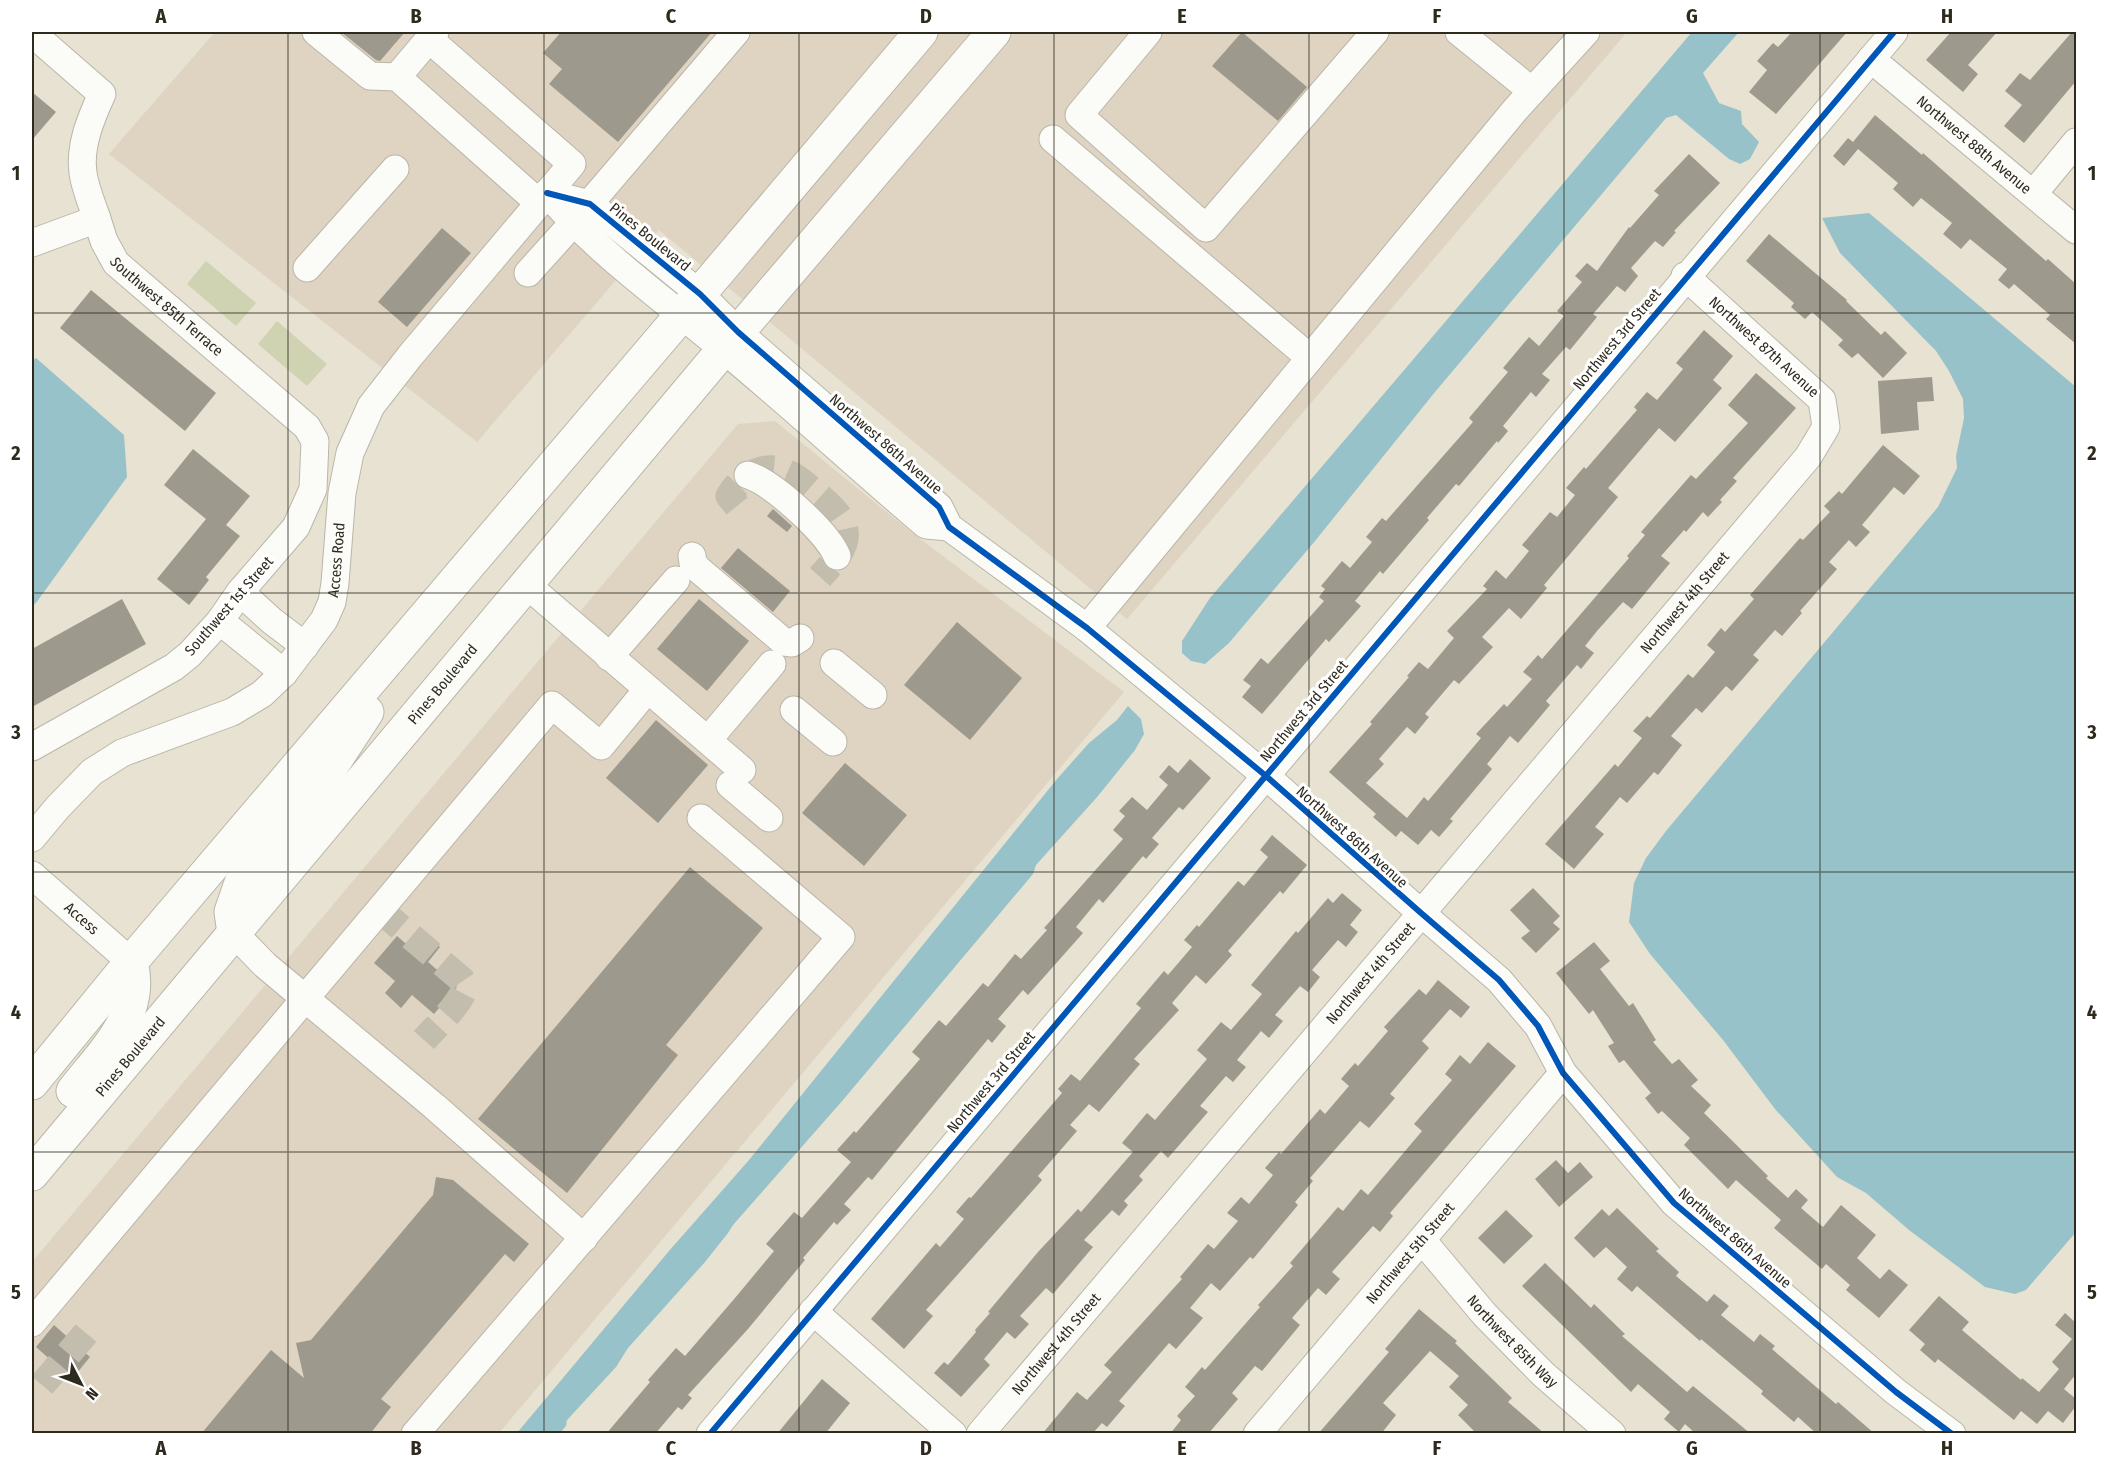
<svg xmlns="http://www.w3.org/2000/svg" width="2108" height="1465" font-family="'Fira Sans Condensed',sans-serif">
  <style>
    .commercial { fill: #dfd3c2 }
    .green { fill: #cfd3b1 }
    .water { fill: #98c2c9 }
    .building { fill: #9d998c }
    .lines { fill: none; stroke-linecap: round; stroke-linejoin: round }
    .minor-tunnel { stroke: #c2bdad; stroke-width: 27; stroke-dasharray: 27 14; stroke-linecap: butt }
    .minor-casing { stroke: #bab6a8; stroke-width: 29 }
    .highway-casing { stroke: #bab6a8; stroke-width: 35 }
    .minor { stroke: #fbfbf8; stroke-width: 27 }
    .highway { stroke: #fbfbf8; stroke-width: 33 }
    .cycleway-casing { stroke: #fff; stroke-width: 10 }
    .cycleway { stroke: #0057b8; stroke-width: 6 }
    .grid { fill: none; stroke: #2e2a1e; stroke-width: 1.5; stroke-opacity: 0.55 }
    .labels { text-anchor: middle; stroke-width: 6; stroke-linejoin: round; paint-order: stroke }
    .street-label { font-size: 15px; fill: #2e2a1e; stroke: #fff }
    .neatline { fill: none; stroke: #2e2a1e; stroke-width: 2 }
    .grid-label { font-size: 20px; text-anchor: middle; font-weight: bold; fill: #2e2a1e }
  </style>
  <rect width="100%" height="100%" fill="#e7e2d1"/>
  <g class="commercial">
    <polygon points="215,32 1627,32 1127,619 659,230 477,442 109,154"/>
    <polygon points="775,421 911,532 1124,692 499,1433 32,1434 32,1262 738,424"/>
  </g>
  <g class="green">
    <polygon points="206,261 256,303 236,326 187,284"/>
    <polygon points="277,321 327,364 307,386 258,344"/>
  </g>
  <g class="water">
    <polygon points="1692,32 1739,32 1703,73 1719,103 1741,111 1742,124 1759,142 1750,159 1740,164 1729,159 1676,115 1666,118 1435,392 1315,541 1229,643 1205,664 1191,661 1182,653 1182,641 1210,598"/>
    <polygon points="1869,213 2076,387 2076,1232 2026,1290 2015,1294 1985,1287 1909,1230 1866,1193 1837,1177 1775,1109 1723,1040 1650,954 1629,922 1634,883 1646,858 1666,831 1938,507 1957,468 1956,456 1964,418 1963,399 1949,371 1936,351 1840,253 1822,218"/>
    <polygon points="36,358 124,435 127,477 36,603 32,606 32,361"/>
    <polygon points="1128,706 1141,719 1144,734 1135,750 1098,796 1036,865 1033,874 843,1100 733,1225 728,1233 705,1262 628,1348 616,1367 567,1420 566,1426 560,1433 517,1433 669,1251 749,1160 1057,779 1089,743 1117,720"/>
  </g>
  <g class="building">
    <polygon points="341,32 405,32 380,61 376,60"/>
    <polygon points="561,32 712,32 618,142 549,84 562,69 543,53"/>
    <polygon points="1242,32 1307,87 1278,121 1212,66"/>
    <polygon points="1792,32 1847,32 1776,114 1749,92 1767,70 1757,61 1773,43 1778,47"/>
    <polygon points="1951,32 1997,32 1968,65 1978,74 1963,92 1926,60"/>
    <polygon points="2072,32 2076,32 2076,81 2024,143 2004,126 2022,105 2005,91 2020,73 2030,80"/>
    <polygon points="32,92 56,112 32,140"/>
    <polygon points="1875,115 1922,155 1923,153 2046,261 2048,259 2076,284 2076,344 2046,319 2050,315 2014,284 2009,289 1998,280 2007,269 1970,239 1961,249 1943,234 1952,223 1921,198 1913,207 1893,189 1898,183 1858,149 1844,166 1833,156 1848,138 1853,142"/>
    <polygon points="1689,154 1720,183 1674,231 1676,232 1663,247 1655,241 1631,268 1638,276 1625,292 1617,286 1593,314 1597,317 1570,350 1566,347 1542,374 1550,380 1536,397 1531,392 1503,426 1508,431 1498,443 1497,441 1459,486 1456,484 1427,518 1429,520 1383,574 1380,571 1355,601 1361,606 1329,642 1326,639 1262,714 1242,697 1251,686 1243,680 1261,658 1268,664 1324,601 1319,597 1325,589 1321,586 1342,561 1350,568 1372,542 1366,537 1382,518 1386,521 1473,422 1469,418 1508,372 1503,368 1529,337 1539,346 1564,316 1557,311 1582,282 1575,276 1587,263 1597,271 1629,227 1630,228 1659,195 1654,191"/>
    <polygon points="442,228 471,253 407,327 378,302"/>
    <polygon points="1769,234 1847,300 1846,301 1881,335 1885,331 1907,353 1883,378 1858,353 1852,358 1838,345 1843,340 1812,312 1805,319 1791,307 1794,303 1746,261"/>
    <polygon points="91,290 216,393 185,431 60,328"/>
    <polygon points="1704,330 1733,356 1713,380 1722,388 1675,442 1659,428 1608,488 1618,497 1544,585 1547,588 1521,619 1509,608 1482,637 1493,647 1459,684 1454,680 1425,714 1429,717 1415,734 1407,727 1379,759 1384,764 1366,783 1407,818 1424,797 1428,801 1481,738 1476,734 1504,704 1507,707 1532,679 1523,672 1538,655 1542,659 1629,558 1627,556 1645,535 1641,532 1691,475 1696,479 1748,423 1728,405 1756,373 1796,408 1733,478 1737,481 1720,500 1722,502 1708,517 1703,512 1686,532 1684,530 1661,556 1670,563 1632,609 1623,602 1597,631 1585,646 1594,653 1581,669 1577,665 1546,701 1550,705 1518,743 1510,736 1487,764 1492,769 1450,819 1453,821 1439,837 1431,830 1418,845 1401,831 1396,837 1373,817 1376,814 1329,772 1372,724 1370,722 1409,677 1407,676 1419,662 1428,669 1454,638 1447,631 1487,589 1483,586 1496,570 1506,579 1529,551 1522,545 1550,512 1557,517 1575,495 1566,488 1584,467 1586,469 1637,410 1634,407 1647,392 1657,400 1683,369 1676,363"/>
    <polygon points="1932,377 1934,401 1917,402 1919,430 1881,434 1878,381"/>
    <polygon points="1883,445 1920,476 1904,495 1894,487 1862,525 1870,532 1856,547 1849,540 1829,562 1837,569 1800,611 1802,613 1782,636 1775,630 1753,655 1759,660 1732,691 1726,686 1702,713 1696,708 1671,736 1682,745 1658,775 1654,772 1627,803 1620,797 1595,827 1604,834 1574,869 1545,844 1615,764 1618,767 1642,738 1633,731 1647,716 1650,718 1688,674 1693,678 1715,652 1707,645 1721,628 1725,632 1754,599 1750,595 1800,538 1803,540 1830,512 1824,506 1839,491 1842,494"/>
    <polygon points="193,449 250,496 226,525 240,536 206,577 209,580 189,605 157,579 206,519 164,485"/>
    <polygon points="773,509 792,526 787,532 767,516"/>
    <polygon points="738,548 790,591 773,612 721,568"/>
    <polygon points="122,599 146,644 32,707 32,649"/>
    <polygon points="699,599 749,641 707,691 657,649"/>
    <polygon points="957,622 1022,678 970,740 904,685"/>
    <polygon points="656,720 708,765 658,823 606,778"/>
    <polygon points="1190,759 1211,778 1183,810 1179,807 1152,838 1159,844 1146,859 1143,856 1103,903 1099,899 1076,927 1083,933 1028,995 1023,990 998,1019 1006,1026 992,1043 988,1039 872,1180 868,1177 844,1204 851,1210 837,1225 834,1222 803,1258 805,1260 748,1329 688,1395 692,1398 682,1410 678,1407 655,1434 606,1434 650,1382 648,1380 676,1348 685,1356 735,1298 774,1251 766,1244 794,1212 802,1218 851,1162 837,1150 854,1131 856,1133 920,1059 912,1052 939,1020 946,1026 983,983 988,987 1015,954 1021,959 1047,930 1044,928 1123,839 1113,830 1125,816 1119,811 1132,797 1147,810 1168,785 1159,777 1169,765 1178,773"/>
    <polygon points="845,763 907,815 864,866 802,813"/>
    <polygon points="1272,835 1307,865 1283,894 1280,891 1228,951 1232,955 1206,984 1196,975 1172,1003 1179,1010 1134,1059 1140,1064 1099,1112 1089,1104 1070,1125 1077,1131 1038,1176 1042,1180 926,1310 933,1316 904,1349 871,1319 936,1243 940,1247 964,1219 956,1212 969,1197 971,1198 1062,1093 1058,1089 1071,1074 1080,1081 1141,1008 1136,1004 1164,971 1168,975 1192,947 1184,940 1197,925 1199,927 1238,881 1244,886 1268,857 1260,850"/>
    <polygon points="690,867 763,928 666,1045 678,1055 567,1193 478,1119"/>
    <polygon points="1533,888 1560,916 1553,923 1560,929 1536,953 1521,938 1530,931 1510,910"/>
    <polygon points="1342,893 1362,910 1350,925 1358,932 1346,947 1338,940 1312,970 1320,977 1308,992 1300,986 1275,1015 1283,1021 1269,1038 1261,1031 1237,1060 1246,1067 1233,1082 1226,1076 1200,1106 1208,1112 1168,1158 1161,1151 1139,1176 1143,1180 1124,1201 1128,1205 1119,1216 1112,1210 1084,1240 1093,1247 1053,1294 1046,1288 1020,1316 1029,1324 1015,1339 1007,1332 984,1359 990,1365 961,1397 934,1373 944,1362 948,1365 976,1332 975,1330 990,1313 988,1312 1038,1252 1078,1209 1081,1212 1133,1152 1122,1143 1147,1113 1155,1120 1207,1059 1197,1050 1221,1022 1231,1030 1262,994 1251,985 1296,931 1298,933 1328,898 1333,903"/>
    <polygon points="424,934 440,947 428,962 457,987 434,1014 412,995 401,1008 385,993 395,981 374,963 397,936 412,949"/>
    <polygon points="1594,942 1610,961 1600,969 1629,1006 1633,1003 1656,1040 1653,1042 1672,1064 1679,1059 1698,1080 1691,1086 1711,1105 1704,1113 1768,1176 1766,1178 1788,1198 1796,1189 1808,1200 1801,1208 1823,1227 1841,1205 1876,1235 1857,1258 1880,1279 1889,1269 1908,1285 1879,1318 1846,1290 1850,1285 1826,1264 1822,1269 1774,1228 1781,1220 1736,1180 1728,1189 1684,1145 1690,1138 1662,1111 1658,1114 1645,1098 1651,1093 1624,1060 1619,1063 1608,1046 1614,1043 1593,1010 1589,1014 1556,973"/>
    <polygon points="1438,980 1470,1007 1461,1018 1450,1009 1422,1041 1429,1048 1390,1094 1395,1098 1369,1128 1360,1121 1310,1178 1313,1181 1295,1202 1298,1205 1253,1259 1250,1257 1220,1291 1211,1283 1190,1308 1203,1318 1176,1349 1169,1343 1119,1401 1125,1406 1107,1427 1102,1423 1092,1434 1042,1434 1077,1392 1087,1400 1112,1372 1104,1365 1182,1279 1180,1277 1208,1244 1214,1249 1238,1221 1227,1213 1241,1197 1249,1204 1273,1175 1265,1168 1279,1152 1281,1154 1320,1109 1325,1114 1349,1086 1341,1079 1355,1063 1358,1066 1388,1031 1384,1027 1419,989 1426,995"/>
    <polygon points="1488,1042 1516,1066 1390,1213 1393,1216 1380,1232 1373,1226 1332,1272 1340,1279 1326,1295 1318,1288 1292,1318 1300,1325 1262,1371 1255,1366 1232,1393 1238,1399 1208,1434 1170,1434 1181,1420 1177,1416 1195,1396 1185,1387 1202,1367 1205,1370 1260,1307 1258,1305 1293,1266 1290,1263 1338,1207 1343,1211 1361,1189 1368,1195 1422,1131 1414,1124 1452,1080 1445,1074 1460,1055 1470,1064"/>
    <polygon points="1556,1160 1568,1173 1580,1162 1593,1177 1559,1207 1535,1179"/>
    <polygon points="436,1177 453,1180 529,1244 514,1262 505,1254 381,1399 391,1407 370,1434 201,1434 271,1350 304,1378 296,1343 311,1340 433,1195"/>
    <polygon points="1617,1208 1659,1249 1656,1251 1679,1272 1676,1276 1707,1302 1714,1294 1729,1306 1721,1315 1754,1342 1760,1334 1775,1346 1772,1349 1836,1404 1838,1402 1875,1434 1817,1434 1798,1417 1794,1422 1761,1394 1763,1391 1701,1339 1700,1341 1637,1286 1632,1292 1617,1279 1627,1267 1606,1247 1594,1258 1574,1238 1602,1209 1609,1216"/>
    <polygon points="1506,1210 1533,1236 1504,1264 1478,1238"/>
    <polygon points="1545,1263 1591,1308 1594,1304 1625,1334 1622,1336 1687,1392 1693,1386 1751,1434 1696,1434 1685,1424 1679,1432 1664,1419 1670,1412 1638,1384 1631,1392 1522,1286"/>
    <polygon points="1939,1296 1969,1322 1962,1330 2021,1380 2022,1378 2039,1392 2059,1369 2052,1362 2072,1339 2055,1325 2065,1313 2076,1323 2076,1374 2064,1389 2076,1399 2076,1406 2063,1423 2048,1411 2037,1424 2021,1411 2014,1420 1938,1359 1935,1363 1920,1350 1925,1344 1909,1330"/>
    <polygon points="1419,1309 1457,1341 1455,1343 1512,1398 1508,1402 1545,1434 1477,1434 1458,1415 1468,1405 1449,1387 1459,1376 1430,1351 1383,1403 1396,1415 1381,1434 1318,1434 1389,1352 1385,1349"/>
    <polygon points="54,1325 90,1357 72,1379 36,1347"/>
    <polygon points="822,1379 850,1403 825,1434 777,1434"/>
  </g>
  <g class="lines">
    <g class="minor-tunnel">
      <path d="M737 506 729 496C739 478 762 463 783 471 796 475 807 486 817 494 830 506 848 519 845 539 842 554 829 567 820 577"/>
      <path d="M380 910 462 980 466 986C459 1006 438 1024 424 1040"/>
      <polyline points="42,1385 92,1326"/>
    </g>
    <g class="minor-casing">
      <g id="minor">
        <polyline points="316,32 370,76 397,77 539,203"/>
        <polyline points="1148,32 1079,115 1206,228 1375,32"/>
        <polyline points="1459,32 1532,91"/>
        <path d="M32 33 102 94C91 118 79 146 83 173 85 188 92 204 97 219"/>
        <path id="s1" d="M1871 59 2076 230"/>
        <polyline points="397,77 435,32"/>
        <polyline points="1053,139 1310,358"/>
        <polyline points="547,193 590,204 700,294 738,332 939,507 949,527 1087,628 1266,776 1421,913 1499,980 1538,1026 1563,1073 1674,1203 1896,1392 1952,1434"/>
        <path d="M547 193C598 253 663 299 723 349 792 406 858 467 926 525L949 527"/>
        <polyline points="2034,193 2076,142"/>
        <path id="s2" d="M32 243 97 219 104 241 116 263 307 427 315 441 313 489 296 527 240 592 220 621 190 654 174 667 32 747"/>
        <polyline points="307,268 395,169"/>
        <polyline points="528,273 573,223 736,32"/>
        <path d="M748 475C773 483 827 532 837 556"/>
        <polyline points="692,556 693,563 698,569 784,642 792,643 800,638"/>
        <polyline points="527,585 742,770"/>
        <polyline points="240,592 272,621 305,646"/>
        <polyline points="220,621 284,673"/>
        <polyline points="1087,628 1515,110 1586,32"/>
        <polyline points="609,657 676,580"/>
        <polyline points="834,663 873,695"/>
        <polyline points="794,710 833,742"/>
        <polyline points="708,740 772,664"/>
        <polyline points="730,785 769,818"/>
        <path id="s3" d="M32 838 58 807 92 772 122 753 232 712 262 694 284 673 324 620 332 602 335 583 342 493 350 453 371 406 410 356 572 164 429 39"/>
        <path id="s4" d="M32 875 131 962"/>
        <polyline points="234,933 265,965 434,1106 584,1238"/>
        <path id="s5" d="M1422 1240 1485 1315 1543 1374 1612 1434"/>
        <polyline points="813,1311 953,1434"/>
        <polyline points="32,1323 552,705 601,746 647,690"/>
        <polyline points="415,1434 841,937 701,818"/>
        <polyline points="710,1434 1894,32"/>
        <path id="s6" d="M980 1434 1808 457 1826 427 1822 400 1685 276"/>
        <path id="s7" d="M1257 1434 1563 1073"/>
      </g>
    </g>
    <g class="highway-casing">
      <g id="highway">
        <polyline points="234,933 231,912 241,883 329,770 367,712"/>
        <polyline points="32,1083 131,962 724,265 921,32"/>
        <path d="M73 1091C103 1052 145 1015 131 962"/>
        <path id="s8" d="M32 1174 738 332 994 32"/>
      </g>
    </g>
    <use href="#minor" class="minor"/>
    <use href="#highway" class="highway"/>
    <g class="cycleway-casing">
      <g id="cycleway">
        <polyline points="547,193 590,204 700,294 738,332 939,507 949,527 1087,628 1266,776 1421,913 1499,980 1538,1026 1563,1073 1674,1203 1896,1392 1952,1434"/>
        <polyline points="710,1434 1894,32"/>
      </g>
    </g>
    <use href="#cycleway" class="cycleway"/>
  </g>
  <path class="grid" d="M288 32V1434M544 32V1434M799 32V1434M1054 32V1434M1309 32V1434M1564 32V1434M1820 32V1434M32 313H2076M32 593H2076M32 872H2076M32 1152H2076"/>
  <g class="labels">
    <g class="street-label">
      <text dy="5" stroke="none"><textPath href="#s1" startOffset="134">Northwest 88th Avenue</textPath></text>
      <text transform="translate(650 237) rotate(39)" y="5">Pines Boulevard</text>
      <text dy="5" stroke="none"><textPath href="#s2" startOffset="184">Southwest 85th Terrace</textPath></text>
      <text transform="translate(1617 339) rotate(-50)" y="5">Northwest 3rd Street</text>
      <text transform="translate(1764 347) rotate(42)" y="5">Northwest 87th Avenue</text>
      <text transform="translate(886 444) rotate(41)" y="5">Northwest 86th Avenue</text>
      <text dy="5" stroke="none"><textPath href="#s3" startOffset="436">Access Road</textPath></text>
      <text dy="5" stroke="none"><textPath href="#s6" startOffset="1090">Northwest 4th Street</textPath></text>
      <text transform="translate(229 606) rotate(-49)" y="5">Southwest 1st Street</text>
      <text dy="5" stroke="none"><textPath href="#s8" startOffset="639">Pines Boulevard</textPath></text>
      <text transform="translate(1304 711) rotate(-50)" y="5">Northwest 3rd Street</text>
      <text transform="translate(1352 837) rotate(42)" y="5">Northwest 86th Avenue</text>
      <text dy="5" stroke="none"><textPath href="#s4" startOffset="66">Access</textPath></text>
      <text dy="5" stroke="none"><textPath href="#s6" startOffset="604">Northwest 4th Street</textPath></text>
      <text dy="5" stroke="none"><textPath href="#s8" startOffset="153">Pines Boulevard</textPath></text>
      <text transform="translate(991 1082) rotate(-50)" y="5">Northwest 3rd Street</text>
      <text transform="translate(1735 1238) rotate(41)" y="5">Northwest 86th Avenue</text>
      <text dy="5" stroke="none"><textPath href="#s7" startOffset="237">Northwest 5th Street</textPath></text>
      <text dy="5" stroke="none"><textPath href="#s5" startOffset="136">Northwest 85th Way</textPath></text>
      <text dy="5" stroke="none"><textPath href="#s6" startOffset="118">Northwest 4th Street</textPath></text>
    </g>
  </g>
  <rect width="2108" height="1465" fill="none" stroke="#ffffff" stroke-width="66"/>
  <g transform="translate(81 1384) rotate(132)" stroke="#ffffff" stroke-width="4.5" paint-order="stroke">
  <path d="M0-4.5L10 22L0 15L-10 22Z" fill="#2e2a1e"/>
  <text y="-9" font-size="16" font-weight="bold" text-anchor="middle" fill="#2e2a1e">N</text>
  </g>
  <rect x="33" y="33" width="2042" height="1399" class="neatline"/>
  <g class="grid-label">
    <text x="161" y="23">A</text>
    <text x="416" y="23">B</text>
    <text x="671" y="23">C</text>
    <text x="926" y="23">D</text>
    <text x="1182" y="23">E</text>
    <text x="1437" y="23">F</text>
    <text x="1692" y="23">G</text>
    <text x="1947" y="23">H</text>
    <text x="16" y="180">1</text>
    <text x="2092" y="180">1</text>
    <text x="16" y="460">2</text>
    <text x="2092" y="460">2</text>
    <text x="16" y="739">3</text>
    <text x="2092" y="739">3</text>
    <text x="16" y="1019">4</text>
    <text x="2092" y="1019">4</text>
    <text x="16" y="1299">5</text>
    <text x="2092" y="1299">5</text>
    <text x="161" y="1455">A</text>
    <text x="416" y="1455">B</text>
    <text x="671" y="1455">C</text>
    <text x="926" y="1455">D</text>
    <text x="1182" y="1455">E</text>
    <text x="1437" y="1455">F</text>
    <text x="1692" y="1455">G</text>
    <text x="1947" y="1455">H</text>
  </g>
</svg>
